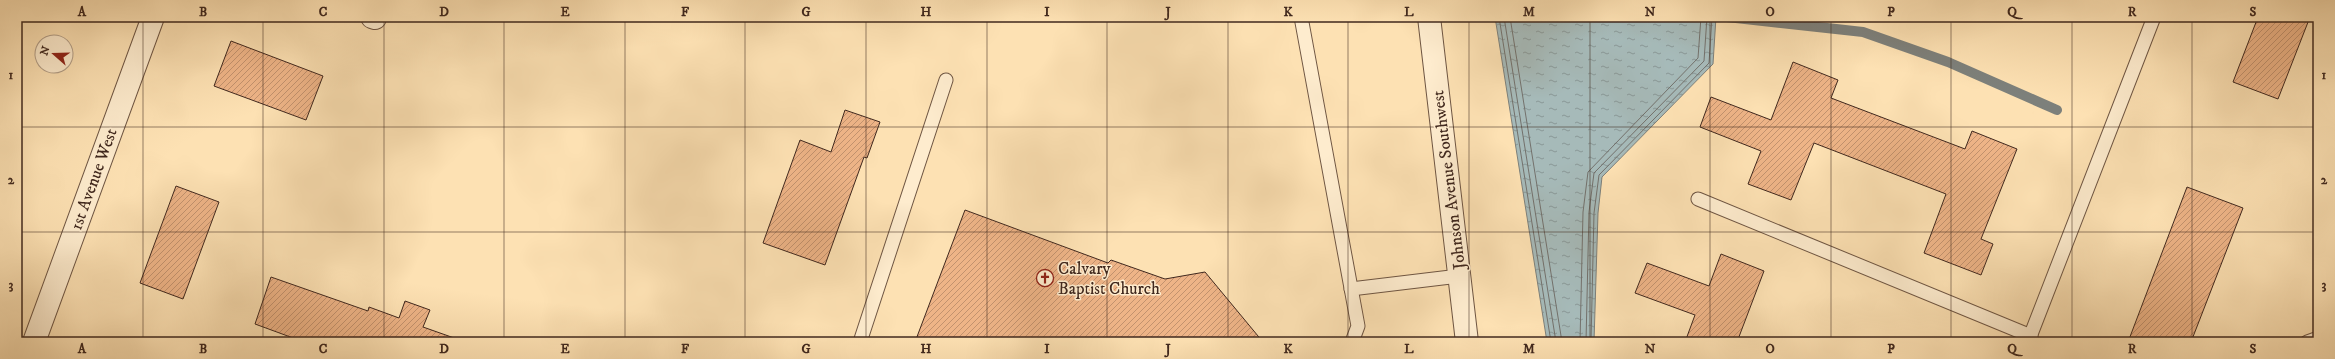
<svg xmlns="http://www.w3.org/2000/svg" width="2335" height="359" font-family="'IM FELL DW Pica',serif">
  <style>
    .water { fill: url(#water-ripples); stroke: #7d807b }
    .lines { fill: none; stroke-linecap: round; stroke-linejoin: round }
    .shore { stroke: #73716c; stroke-width: 1 }
    .stream { stroke: #7d807b; stroke-width: 10 }
    .building { fill: url(#building-hatch); stroke: #40281e }
    .service-casing { stroke: #6f5643; stroke-width: 15 }
    .minor-casing { stroke: #6f5643; stroke-width: 24 }
    .tertiary-casing { stroke: #6f5643; stroke-width: 24 }
    .service { stroke: #feecce; stroke-width: 13 }
    .minor { stroke: #feecce; stroke-width: 22 }
    .tertiary { stroke: #feecce; stroke-width: 22 }
    .grid { fill: none; stroke: #40281e; stroke-width: 1; stroke-opacity: 0.55 }
    .labels { text-anchor: middle; stroke-width: 3; stroke-linejoin: round; paint-order: stroke }
    .street-label { font-size: 17px; fill: #40281e; stroke: #feecce }
    .poi-label { font-size: 17px; fill: #40281e; stroke: #feecce; text-anchor: start }
    .neatline { fill: none; stroke: #40281e; stroke-width: 1.5 }
    .grid-label { font-size: 13px; text-anchor: middle; font-weight: bold; fill: #40281e }
  </style>
  <defs>
    <pattern id="water-ripples" width="26" height="14" patternUnits="userSpaceOnUse"><rect width="26" height="14" fill="#a6bab9"/><path d="M2 4q2-2 4 0t4 0M15 11q2-2 4 0t4 0" fill="none" stroke="#899796"/></pattern>
    <pattern id="building-hatch" width="6" height="6" patternUnits="userSpaceOnUse"><rect width="6" height="6" fill="#eeb487"/><path d="M-1 1l2-2M0 6l6-6M5 7l2-2" fill="none" stroke="#c2926e"/></pattern>
  </defs>
  <rect width="100%" height="100%" fill="#fde1b3"/>
  <filter id="stains"><feTurbulence type="fractalNoise" baseFrequency=".005" numOctaves="4"/><feColorMatrix values="0 0 0 0 .2 0 0 0 0 .09 0 0 0 0 .02 0 0 0 .5 -.17"/></filter>
  <radialGradient id="worn" r=".72"><stop offset=".6" stop-color="#630" stop-opacity="0"/><stop offset="1" stop-color="#630" stop-opacity=".3"/></radialGradient>
  <polygon class="water" points="1495,17 1716,17 1713,64 1602,177 1598,213 1594,342 1547,342"/>
  <g class="lines">
    <g class="shore">
      <polyline points="1499,17 1551,342"/>
      <polyline points="1504,17 1556,342"/>
      <polyline points="1510,17 1562,342"/>
      <polyline points="1580,342 1583,212 1588,172 1698,58 1701,17"/>
      <polyline points="1586,342 1589,212 1594,173 1704,61 1707,17"/>
      <polyline points="1591,342 1594,213 1599,175 1709,63 1712,17"/>
    </g>
    <polyline class="stream" points="1727,17 1863,32 1948,62 2057,110"/>
  </g>
  <g class="building">
    <polygon points="2258,17 2310,17 2278,99 2233,82"/>
    <polygon points="231,41 323,76 306,120 214,86"/>
    <polygon points="1793,62 1838,80 1831,98 1965,149 1972,131 2017,149 1981,239 1993,244 1981,275 1924,253 1946,194 1814,143 1791,200 1748,184 1761,151 1700,127 1711,97 1771,120"/>
    <polygon points="845,110 880,122 867,158 864,157 825,265 763,243 800,140 831,152"/>
    <polygon points="176,186 219,202 183,299 140,283"/>
    <polygon points="2187,187 2243,208 2191,342 2128,342"/>
    <polygon points="965,210 1108,263 1111,260 1165,279 1205,272 1263,342 915,342"/>
    <polygon points="1721,254 1764,271 1737,342 1685,342 1695,315 1635,293 1647,263 1709,286"/>
    <polygon points="271,277 368,311 369,307 399,318 405,301 430,310 423,327 457,339 457,342 304,342 255,324"/>
  </g>
  <g class="lines">
    <g class="service-casing">
      <g id="service">
        <polyline points="1301,17 1358,326 1352,342"/>
        <polyline points="1698,199 2031,336"/>
        <polyline points="1351,289 1459,276"/>
        <polyline points="860,342 946,80"/>
        <polyline points="2028,342 2154,17"/>
        <polyline points="2307,342 2318,338"/>
      </g>
    </g>
    <g class="minor-casing">
      <polyline id="minor" points="372,17 375,18"/>
    </g>
    <g class="tertiary-casing">
      <g id="tertiary">
        <polyline points="1429,17 1467,342"/>
        <polyline points="34,342 153,17"/>
      </g>
    </g>
    <use href="#service" class="service"/>
    <use href="#minor" class="minor"/>
    <use href="#tertiary" class="tertiary"/>
  </g>
  <path class="grid" d="M143 17V342M263 17V342M384 17V342M504 17V342M625 17V342M745 17V342M866 17V342M987 17V342M1107 17V342M1228 17V342M1348 17V342M1469 17V342M1590 17V342M1710 17V342M1831 17V342M1951 17V342M2072 17V342M2192 17V342M17 127H2318M17 232H2318"/>
  <defs>
    <g id="church-ring" transform="scale(0.9)"><circle r="9.5" fill="#feecce" stroke="#8f2418" stroke-width="1.5"/><path d="M-1.2-6h2.4v3.5h3.3v2.4h-3.3V6h-2.4V-.1h-3.3v-2.4h3.3Z" fill="#8f2418"/></g>
  </defs>
  <g fill-rule="evenodd">
    <use href="#church-ring" x="1045" y="278"/>
  </g>
  <g class="labels">
    <g class="street-label">
      <text transform="translate(93 179) rotate(-70)" y="6">1st Avenue West</text>
      <text transform="translate(1448 180) rotate(-97)" y="6">Johnson Avenue Southwest</text>
    </g>
    <g class="poi-label">
      <text x="1058" y="274">Calvary<tspan x="1058" dy="20">Baptist Church</tspan></text>
    </g>
  </g>
  <rect width="2335" height="359" fill="none" stroke="#fde1b3" stroke-width="44"/>
  <g transform="translate(54 54) rotate(290)"><circle r="19" fill="#feecce" stroke="#b29e88"/>
  <path d="M0-3L7 15L0 10L-7 15Z" fill="#8f2418"/>
  <text y="-6" font-size="11" font-weight="bold" text-anchor="middle" fill="#40281e">N</text>
  </g>
  <rect x="22" y="22" width="2291" height="315" class="neatline"/>
  <g class="grid-label">
    <text x="82" y="16">A</text>
    <text x="203" y="16">B</text>
    <text x="323" y="16">C</text>
    <text x="444" y="16">D</text>
    <text x="565" y="16">E</text>
    <text x="685" y="16">F</text>
    <text x="806" y="16">G</text>
    <text x="926" y="16">H</text>
    <text x="1047" y="16">I</text>
    <text x="1168" y="16">J</text>
    <text x="1288" y="16">K</text>
    <text x="1409" y="16">L</text>
    <text x="1529" y="16">M</text>
    <text x="1650" y="16">N</text>
    <text x="1770" y="16">O</text>
    <text x="1891" y="16">P</text>
    <text x="2012" y="16">Q</text>
    <text x="2132" y="16">R</text>
    <text x="2253" y="16">S</text>
    <text x="11" y="79">1</text>
    <text x="2324" y="79">1</text>
    <text x="11" y="184">2</text>
    <text x="2324" y="184">2</text>
    <text x="11" y="289">3</text>
    <text x="2324" y="289">3</text>
    <text x="82" y="353">A</text>
    <text x="203" y="353">B</text>
    <text x="323" y="353">C</text>
    <text x="444" y="353">D</text>
    <text x="565" y="353">E</text>
    <text x="685" y="353">F</text>
    <text x="806" y="353">G</text>
    <text x="926" y="353">H</text>
    <text x="1047" y="353">I</text>
    <text x="1168" y="353">J</text>
    <text x="1288" y="353">K</text>
    <text x="1409" y="353">L</text>
    <text x="1529" y="353">M</text>
    <text x="1650" y="353">N</text>
    <text x="1770" y="353">O</text>
    <text x="1891" y="353">P</text>
    <text x="2012" y="353">Q</text>
    <text x="2132" y="353">R</text>
    <text x="2253" y="353">S</text>
  </g>
  <rect width="100%" height="100%" filter="url(#stains)"/>
  <rect width="100%" height="100%" fill="url(#worn)"/>
</svg>
